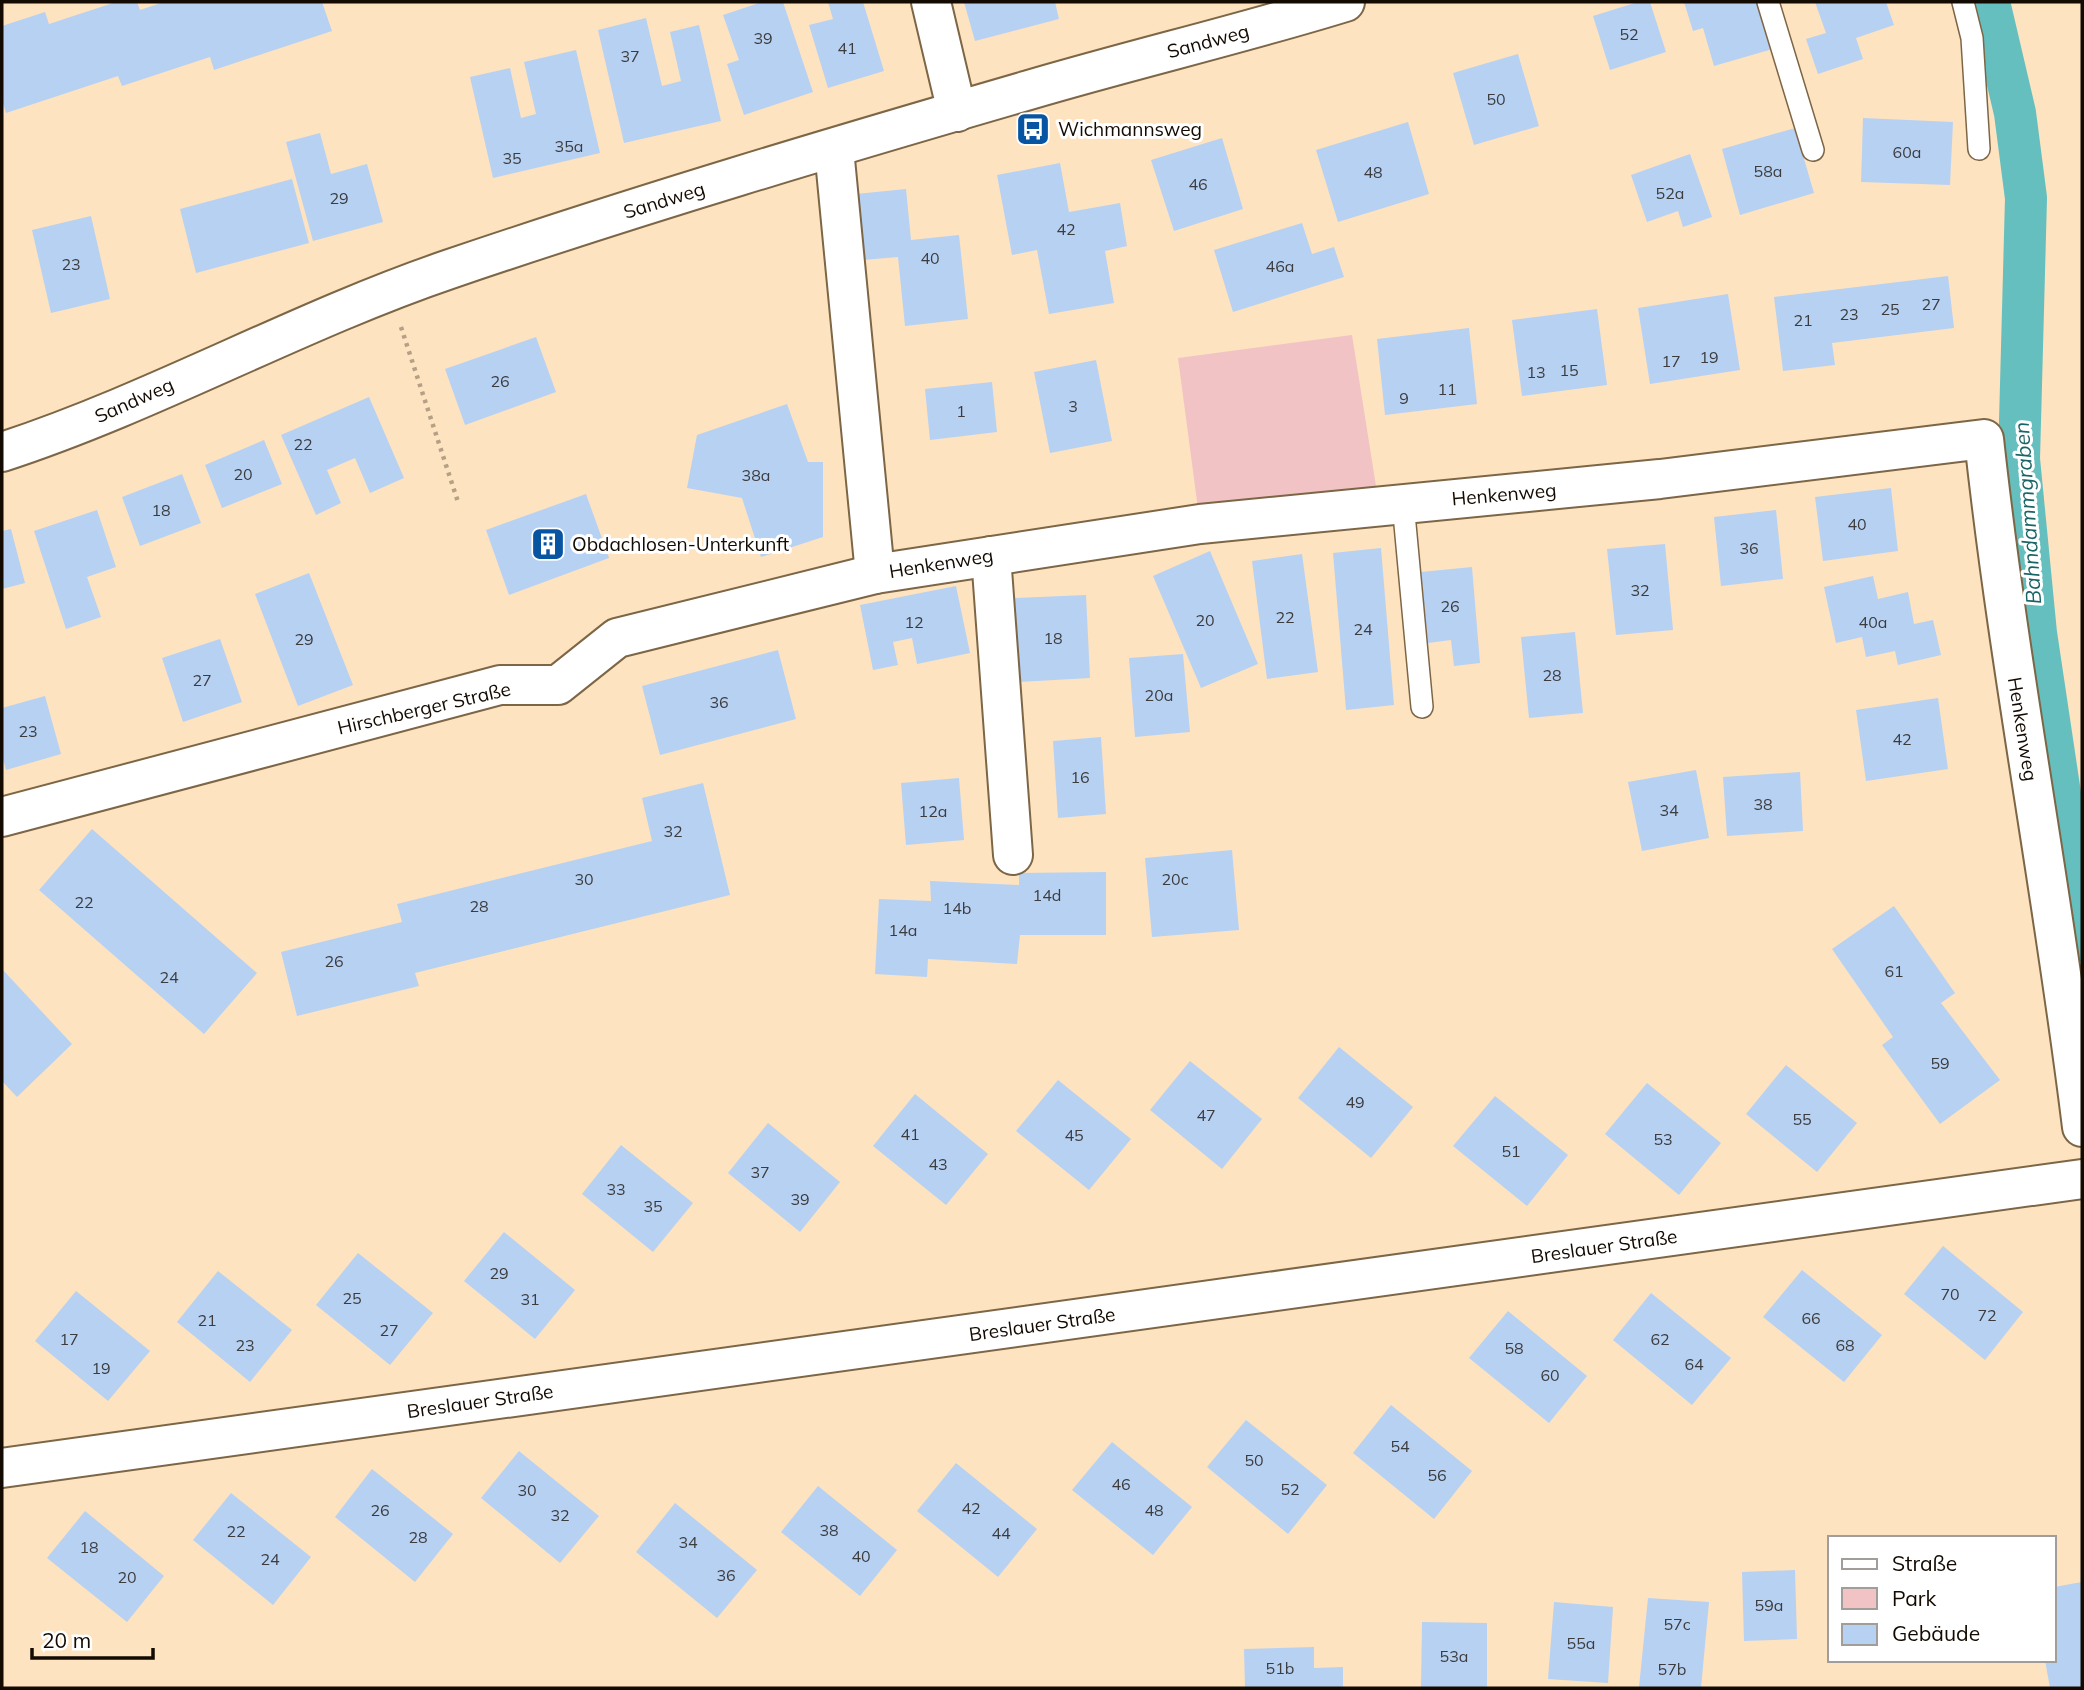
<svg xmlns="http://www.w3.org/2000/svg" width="2084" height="1690" font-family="Mulish,sans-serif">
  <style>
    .green { fill: #f1c3c5 }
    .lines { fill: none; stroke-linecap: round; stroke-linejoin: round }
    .canal { stroke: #65bfbe; stroke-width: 42 }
    .building { fill: #b7d1f3 }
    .service-casing { stroke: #7d6646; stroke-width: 24 }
    .minor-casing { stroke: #7d6646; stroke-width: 42 }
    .path { stroke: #b5a085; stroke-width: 4.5; stroke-dasharray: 3.5 5; stroke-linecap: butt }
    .service { stroke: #fff; stroke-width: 21 }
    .minor { stroke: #fff; stroke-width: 38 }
    .labels { text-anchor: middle; stroke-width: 6; stroke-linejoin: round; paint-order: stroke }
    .number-label { font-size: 16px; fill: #3c3c3e }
    .street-label { font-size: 19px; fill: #130a02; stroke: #fff }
    .poi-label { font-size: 19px; fill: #130a02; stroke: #fff; text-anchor: start }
    .water-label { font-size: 21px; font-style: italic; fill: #196464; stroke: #fff }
  </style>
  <rect width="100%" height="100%" fill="#fde3c0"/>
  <polygon class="green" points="1352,335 1379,505 1200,524 1178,358"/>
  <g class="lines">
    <polyline class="canal" points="1989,2 2015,113 2026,198 2019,459 2036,633 2082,941"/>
  </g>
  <g class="building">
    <polygon points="116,2 137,2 140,10 164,2 322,2 332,31 214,70 210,57 122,86 118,76 6,113 2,99 2,26 45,12 49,24"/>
    <polygon points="762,2 783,2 813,92 744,115 727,64 739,60 723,15"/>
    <polygon points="828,2 863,2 884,71 828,88 809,25 833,19"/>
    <polygon points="964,2 1055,2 1059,19 975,41"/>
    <polygon points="1638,2 1650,2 1666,52 1610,70 1593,16"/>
    <polygon points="1684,2 1763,2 1776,48 1714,66 1703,28 1693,31"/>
    <polygon points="1815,2 1886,2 1894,25 1856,38 1863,59 1818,74 1806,39 1826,33"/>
    <polygon points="646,18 662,86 681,81 670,32 699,25 721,121 624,143 598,30"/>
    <polygon points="576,50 600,153 493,178 470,77 510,68 521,118 536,114 524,62"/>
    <polygon points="1518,54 1539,126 1474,145 1453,73"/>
    <polygon points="1863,118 1953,122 1950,185 1861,182"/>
    <polygon points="1408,122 1429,194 1338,222 1316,150"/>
    <polygon points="1795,128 1814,193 1740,215 1722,149"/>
    <polygon points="320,133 331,174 367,164 383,222 313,241 286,142"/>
    <polygon points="1222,138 1243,209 1174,231 1151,160"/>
    <polygon points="1690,154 1712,217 1683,227 1678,211 1647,222 1631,175"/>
    <polygon points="1060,163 1069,212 1120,203 1127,246 1105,251 1114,303 1049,314 1037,250 1012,255 997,175"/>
    <polygon points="292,179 309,243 196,273 180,209"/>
    <polygon points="906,189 911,240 959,235 968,319 905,326 898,257 863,260 856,194"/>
    <polygon points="91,216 110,299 51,313 32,230"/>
    <polygon points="1302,223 1312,254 1334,247 1344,277 1233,312 1214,250"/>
    <polygon points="1948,276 1954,328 1832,343 1835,365 1783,371 1774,297"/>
    <polygon points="1728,294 1740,370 1650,384 1638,308"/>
    <polygon points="1597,309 1607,385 1522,396 1512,320"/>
    <polygon points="1469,328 1477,404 1385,415 1377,339"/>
    <polygon points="536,337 556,392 465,425 445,369"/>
    <polygon points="1096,360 1112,441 1050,453 1034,372"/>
    <polygon points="992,382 997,432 930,440 925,389"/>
    <polygon points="369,397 404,478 370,493 355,458 327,470 341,503 316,515 281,435"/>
    <polygon points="787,404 808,462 823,462 823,537 761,557 742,498 687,488 697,435"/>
    <polygon points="264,440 282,484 222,508 205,465"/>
    <polygon points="182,474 201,523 140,546 122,497"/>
    <polygon points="1891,488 1898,551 1823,561 1815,497"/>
    <polygon points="586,494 609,558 509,595 486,530"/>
    <polygon points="97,510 116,567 87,577 101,617 66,629 34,531"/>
    <polygon points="1776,510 1783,579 1721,586 1714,517"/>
    <polygon points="11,529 25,583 2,589 2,531"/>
    <polygon points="1665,544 1673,630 1616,635 1607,549"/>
    <polygon points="1381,548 1394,705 1346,710 1333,553"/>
    <polygon points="1210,551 1258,664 1201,688 1153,576"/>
    <polygon points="1302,554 1318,672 1267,679 1252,561"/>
    <polygon points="1472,567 1480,663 1454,666 1451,640 1428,643 1421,572"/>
    <polygon points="309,573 353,685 298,706 255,594"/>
    <polygon points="1873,576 1878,599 1908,592 1914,624 1933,620 1941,655 1898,665 1895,651 1866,657 1862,637 1836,643 1824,587"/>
    <polygon points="956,586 970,653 917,664 912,638 893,642 898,665 873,670 860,605"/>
    <polygon points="1086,595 1090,678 1019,682 1015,598"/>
    <polygon points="1575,632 1583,713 1529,718 1521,637"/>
    <polygon points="220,639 242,702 183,722 162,658"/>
    <polygon points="778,650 796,719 660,755 642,686"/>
    <polygon points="1183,654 1190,732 1135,737 1129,658"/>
    <polygon points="45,696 61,754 6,770 2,755 2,708"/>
    <polygon points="1938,698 1948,769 1866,781 1856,710"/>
    <polygon points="1101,737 1106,814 1058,818 1053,741"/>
    <polygon points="1696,770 1709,838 1642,851 1628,782"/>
    <polygon points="1800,772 1803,831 1727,836 1723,777"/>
    <polygon points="959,778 964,840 906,845 901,783"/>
    <polygon points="703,783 730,895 415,973 419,986 297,1016 281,952 402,922 397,904 652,841 642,798"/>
    <polygon points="92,829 257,973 204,1034 39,890"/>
    <polygon points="1232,850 1239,930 1152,937 1145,858"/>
    <polygon points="1106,872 1106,935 1020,935 1017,964 928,959 927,977 875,974 879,899 931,901 930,881 1019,885 1019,873"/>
    <polygon points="1894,906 1955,993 1941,1003 2000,1080 1940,1124 1882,1045 1893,1037 1832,949"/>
    <polygon points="2,969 72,1044 17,1097 2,1081"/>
    <polygon points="1339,1047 1413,1107 1371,1158 1298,1098"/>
    <polygon points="1190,1061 1262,1119 1222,1169 1150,1110"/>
    <polygon points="1786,1065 1857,1123 1817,1172 1746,1114"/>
    <polygon points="1058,1080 1131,1139 1089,1190 1016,1131"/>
    <polygon points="1647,1083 1721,1143 1679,1195 1605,1134"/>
    <polygon points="915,1094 988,1154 946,1205 873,1146"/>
    <polygon points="1495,1096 1568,1155 1527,1206 1453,1146"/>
    <polygon points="768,1123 840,1182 800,1232 728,1173"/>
    <polygon points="621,1145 693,1203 653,1252 582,1194"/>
    <polygon points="504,1232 575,1290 535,1339 464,1281"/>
    <polygon points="1943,1246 2023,1312 1985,1360 1904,1294"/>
    <polygon points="358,1253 433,1313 390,1365 316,1305"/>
    <polygon points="1802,1270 1882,1335 1844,1382 1763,1317"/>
    <polygon points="218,1271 292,1330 250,1382 177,1322"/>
    <polygon points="76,1291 150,1351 108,1401 35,1341"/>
    <polygon points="1651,1293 1731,1358 1692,1405 1613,1340"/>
    <polygon points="1508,1311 1587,1376 1549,1423 1469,1358"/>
    <polygon points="1391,1405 1472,1471 1434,1519 1353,1453"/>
    <polygon points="1246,1420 1327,1485 1288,1534 1207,1467"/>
    <polygon points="1112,1442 1192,1507 1153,1555 1072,1490"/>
    <polygon points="519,1451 599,1516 560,1563 481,1498"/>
    <polygon points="956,1463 1037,1529 998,1577 917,1511"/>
    <polygon points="372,1469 453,1534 415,1582 335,1517"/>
    <polygon points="818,1486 897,1550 860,1596 781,1532"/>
    <polygon points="231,1493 311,1557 273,1605 193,1540"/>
    <polygon points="675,1503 757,1570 717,1618 636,1552"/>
    <polygon points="85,1511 164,1576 127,1622 47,1558"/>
    <polygon points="1795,1570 1797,1639 1744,1641 1742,1572"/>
    <polygon points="2082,1582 2082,1688 2050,1688 2045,1660 2054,1660 2054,1587"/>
    <polygon points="1648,1598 1709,1602 1701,1688 1639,1687"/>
    <polygon points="1554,1602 1613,1607 1608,1683 1548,1679"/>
    <polygon points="1422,1622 1487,1623 1487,1688 1421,1688"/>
    <polygon points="1314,1647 1314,1668 1343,1667 1343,1688 1245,1688 1244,1649"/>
  </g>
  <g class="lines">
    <g class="service-casing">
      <g id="service">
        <polyline points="1768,2 1813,150"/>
        <polyline points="1963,2 1972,38 1979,149"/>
        <polyline points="1403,503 1422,707"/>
      </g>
    </g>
    <g class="minor-casing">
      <g id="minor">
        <polyline points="931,2 957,112"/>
        <path d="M834 149 875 574 1200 524 1660 479 1984 439C2009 669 2054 897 2082 1127"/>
        <path d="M2 452C155 402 297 321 450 269 641 204 836 146 1029 90 1134 59 1241 34 1345 2"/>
        <polyline points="991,556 1013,855"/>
        <polyline points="2,817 500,685 558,685 617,638 875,574"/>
        <polyline points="2,1468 2082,1179"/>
      </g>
    </g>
    <polyline class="path" points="401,327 458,502"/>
    <use href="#service" class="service"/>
    <use href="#minor" class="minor"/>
  </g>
  <defs>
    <g id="bus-square" transform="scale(1.75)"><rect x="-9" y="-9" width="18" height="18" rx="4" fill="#0754a3" stroke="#fff"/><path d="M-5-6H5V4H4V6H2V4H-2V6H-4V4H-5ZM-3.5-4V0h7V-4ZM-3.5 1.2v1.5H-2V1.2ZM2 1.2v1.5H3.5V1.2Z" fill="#fff"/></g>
    <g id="building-square" transform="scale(1.75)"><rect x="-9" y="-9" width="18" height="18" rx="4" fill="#0754a3" stroke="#fff"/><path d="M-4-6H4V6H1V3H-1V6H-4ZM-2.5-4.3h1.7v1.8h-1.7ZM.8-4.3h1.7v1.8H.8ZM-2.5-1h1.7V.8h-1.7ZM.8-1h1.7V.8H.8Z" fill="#fff"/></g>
  </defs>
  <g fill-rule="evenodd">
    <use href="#bus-square" x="1033" y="129"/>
    <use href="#building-square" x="548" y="544"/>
  </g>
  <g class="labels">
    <g class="number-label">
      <text x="1629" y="40">52</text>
      <text x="763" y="44">39</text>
      <text x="847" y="54">41</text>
      <text x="630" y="62">37</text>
      <text x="1496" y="105">50</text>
      <text x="569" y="152">35a</text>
      <text x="1907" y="158">60a</text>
      <text x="512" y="164">35</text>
      <text x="1768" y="177">58a</text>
      <text x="1373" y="178">48</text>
      <text x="1198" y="190">46</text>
      <text x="1670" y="199">52a</text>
      <text x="339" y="204">29</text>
      <text x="1066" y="235">42</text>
      <text x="930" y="264">40</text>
      <text x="71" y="270">23</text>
      <text x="1280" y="272">46a</text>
      <text x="1931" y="310">27</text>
      <text x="1890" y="315">25</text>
      <text x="1849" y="320">23</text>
      <text x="1803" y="326">21</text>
      <text x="1709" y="363">19</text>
      <text x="1671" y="367">17</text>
      <text x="1569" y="376">15</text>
      <text x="1536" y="378">13</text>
      <text x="500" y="387">26</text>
      <text x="1447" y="395">11</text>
      <text x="1404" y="404">9</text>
      <text x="1073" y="412">3</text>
      <text x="961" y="417">1</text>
      <text x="303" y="450">22</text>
      <text x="243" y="480">20</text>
      <text x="756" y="481">38a</text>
      <text x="161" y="516">18</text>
      <text x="1857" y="530">40</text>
      <text x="1749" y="554">36</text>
      <text x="1640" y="596">32</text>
      <text x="1450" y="612">26</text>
      <text x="1285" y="623">22</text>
      <text x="1205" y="626">20</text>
      <text x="914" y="628">12</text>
      <text x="1873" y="628">40a</text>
      <text x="1363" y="635">24</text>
      <text x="1053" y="644">18</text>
      <text x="304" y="645">29</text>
      <text x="1552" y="681">28</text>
      <text x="202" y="686">27</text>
      <text x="1159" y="701">20a</text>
      <text x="719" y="708">36</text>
      <text x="28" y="737">23</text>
      <text x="1902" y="745">42</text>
      <text x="1080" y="783">16</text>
      <text x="1763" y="810">38</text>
      <text x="1669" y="816">34</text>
      <text x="933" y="817">12a</text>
      <text x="673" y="837">32</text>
      <text x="584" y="885">30</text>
      <text x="1175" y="885">20c</text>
      <text x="1047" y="901">14d</text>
      <text x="84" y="908">22</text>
      <text x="479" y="912">28</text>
      <text x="957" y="914">14b</text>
      <text x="903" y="936">14a</text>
      <text x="334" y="967">26</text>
      <text x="1894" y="977">61</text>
      <text x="169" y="983">24</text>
      <text x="1940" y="1069">59</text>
      <text x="1355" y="1108">49</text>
      <text x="1206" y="1121">47</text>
      <text x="1802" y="1125">55</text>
      <text x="910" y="1140">41</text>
      <text x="1074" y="1141">45</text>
      <text x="1663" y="1145">53</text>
      <text x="1511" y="1157">51</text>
      <text x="938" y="1170">43</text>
      <text x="760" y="1178">37</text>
      <text x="616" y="1195">33</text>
      <text x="800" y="1205">39</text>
      <text x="653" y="1212">35</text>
      <text x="499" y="1279">29</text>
      <text x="1950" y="1300">70</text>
      <text x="352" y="1304">25</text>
      <text x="530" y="1305">31</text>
      <text x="1987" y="1321">72</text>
      <text x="1811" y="1324">66</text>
      <text x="207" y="1326">21</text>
      <text x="389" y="1336">27</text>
      <text x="69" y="1345">17</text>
      <text x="1660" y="1345">62</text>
      <text x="245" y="1351">23</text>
      <text x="1845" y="1351">68</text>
      <text x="1514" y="1354">58</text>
      <text x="1694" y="1370">64</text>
      <text x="101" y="1374">19</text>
      <text x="1550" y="1381">60</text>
      <text x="1400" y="1452">54</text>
      <text x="1254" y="1466">50</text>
      <text x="1437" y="1481">56</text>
      <text x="1121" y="1490">46</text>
      <text x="1290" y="1495">52</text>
      <text x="527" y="1496">30</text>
      <text x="971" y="1514">42</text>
      <text x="380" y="1516">26</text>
      <text x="1154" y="1516">48</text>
      <text x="560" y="1521">32</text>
      <text x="829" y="1536">38</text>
      <text x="236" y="1537">22</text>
      <text x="1001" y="1539">44</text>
      <text x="418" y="1543">28</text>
      <text x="688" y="1548">34</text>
      <text x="89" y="1553">18</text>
      <text x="861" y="1562">40</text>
      <text x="270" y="1565">24</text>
      <text x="726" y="1581">36</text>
      <text x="127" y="1583">20</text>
      <text x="1769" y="1611">59a</text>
      <text x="1677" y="1630">57c</text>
      <text x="1581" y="1649">55a</text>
      <text x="1454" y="1662">53a</text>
      <text x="1280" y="1674">51b</text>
      <text x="1672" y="1675">57b</text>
    </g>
    <g class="street-label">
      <text transform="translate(1208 41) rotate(-15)" y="7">Sandweg</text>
      <text transform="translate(664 200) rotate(-17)" y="7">Sandweg</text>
      <text transform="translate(134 400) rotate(-24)" y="7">Sandweg</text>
      <text transform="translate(1504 494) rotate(-5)" y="7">Henkenweg</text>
      <text transform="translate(941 563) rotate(-9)" y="7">Henkenweg</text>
      <text transform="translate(424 708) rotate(-13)" y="7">Hirschberger Straße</text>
      <text transform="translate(2023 729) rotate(81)" y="7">Henkenweg</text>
      <text transform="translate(1604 1246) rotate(-8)" y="7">Breslauer Straße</text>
      <text transform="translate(1042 1324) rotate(-8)" y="7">Breslauer Straße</text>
      <text transform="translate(480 1401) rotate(-8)" y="7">Breslauer Straße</text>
    </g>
    <g class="poi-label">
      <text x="1058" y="136">Wichmannsweg</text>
      <text x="572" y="551">Obdachlosen-Unterkunft</text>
    </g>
    <g class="water-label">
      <text transform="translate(2028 513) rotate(-94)" y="7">Bahndammgraben</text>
    </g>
  </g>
  <rect width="2084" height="1690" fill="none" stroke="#130a02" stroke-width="7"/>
  <rect x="1828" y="1536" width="228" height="126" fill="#ffffff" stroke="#a19d9a" stroke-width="2"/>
  <rect x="1842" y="1559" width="35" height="10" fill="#ffffff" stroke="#a19d9a" stroke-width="2"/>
  <text x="1892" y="1571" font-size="21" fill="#130a02">Straße</text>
  <rect x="1842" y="1588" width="35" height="21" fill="#f1c3c5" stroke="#a19d9a" stroke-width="2"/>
  <text x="1892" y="1606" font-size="21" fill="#130a02">Park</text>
  <rect x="1842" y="1624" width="35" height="21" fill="#b7d1f3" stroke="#a19d9a" stroke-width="2"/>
  <text x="1892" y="1641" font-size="21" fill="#130a02">Gebäude</text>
  <path d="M32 1648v10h121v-10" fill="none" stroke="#130a02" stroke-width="3.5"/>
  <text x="42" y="1648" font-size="21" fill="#130a02" stroke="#ffffff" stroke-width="5" paint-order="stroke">20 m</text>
</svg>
